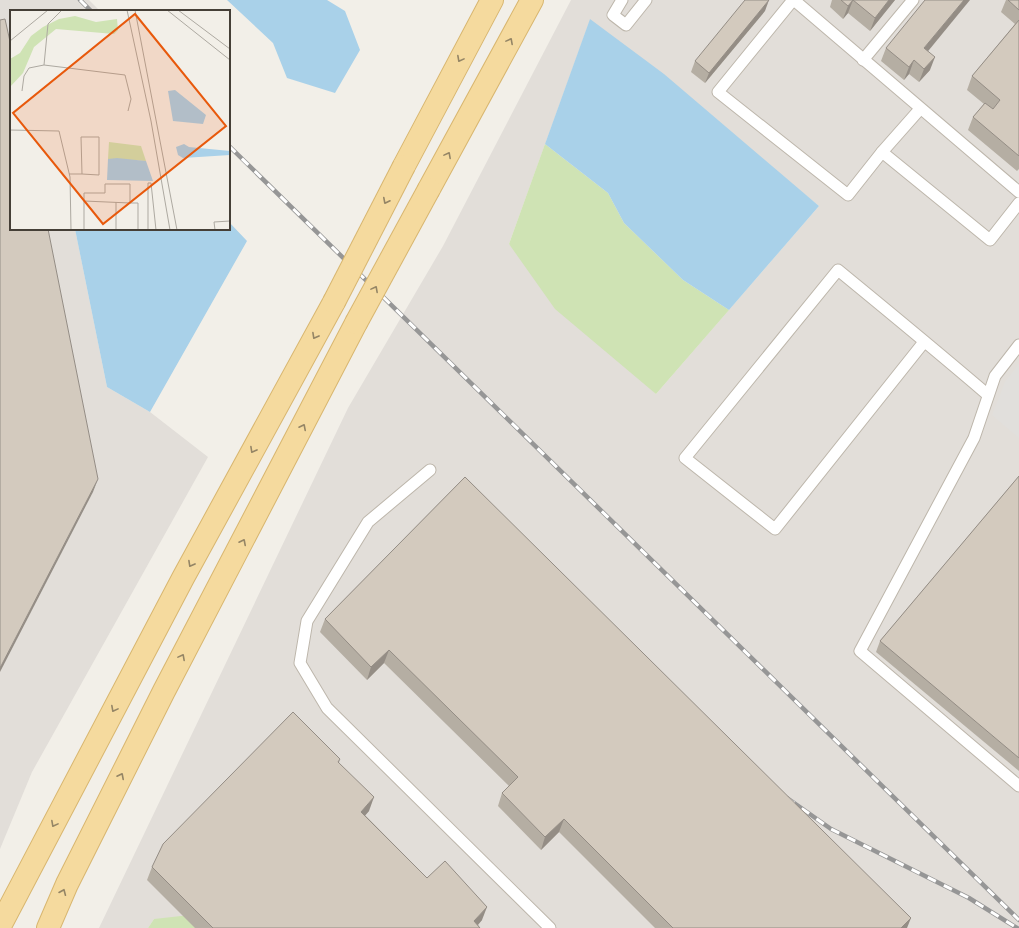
<svg xmlns="http://www.w3.org/2000/svg" width="1019" height="928" font-family="Roboto,sans-serif">
  <style>
    .industrial { fill: #e2ded9; fill-rule: evenodd }
    .green { fill: #cfe3b4 }
    .parking { fill: #e1dfdc }
    .water { fill: #a9d1e9 }
    .lines { fill: none; stroke-linecap: round; stroke-linejoin: round }
    .lane-casing { stroke: #bdb6ab; stroke-width: 13 }
    .primary-casing { stroke: #d8b66f; stroke-width: 24 }
    .lane { stroke: #fff; stroke-width: 11 }
    .primary { stroke: #f5da9e; stroke-width: 22 }
    .rail-casing { stroke: #969696; stroke-width: 4.5 }
    .rail { stroke: #fff; stroke-width: 3; stroke-dasharray: 9; stroke-linecap: butt }
    .primary-bridge-casing { stroke: #d8b66f; stroke-width: 24; stroke-linecap: butt }
    .primary-bridge { stroke: #f5da9e; stroke-width: 22 }
    .wall { fill: #b5aea3 }
    .shaded-wall { fill: #948d85 }
    .building { fill: #d3cabe; stroke: #948d85 }
    .oneway { stroke: #948565 }
    .inset-road { fill: none; stroke: #ada9a1; stroke-width: 1 }
    .view { fill: #e8590c; fill-opacity: 0.15; stroke: #e8590c; stroke-width: 2 }
    .inset-edge { fill: none; stroke: #453f37; stroke-width: 2 }
  </style>
  <rect width="100%" height="100%" fill="#f2efe8"/>
  <g class="industrial">
    <polygon points="0,0 89,0 100,11 11,11 11,229 75,229 107,387 150,412 208,457 32,772 0,849"/>
    <path d="M571 0H1019V928H201L154 919 148 928H99L348 408 443 246ZM590 20 819 206 656 394 509 244Z"/>
  </g>
  <g class="green">
    <polygon points="545,144 608,193 624,223 683,280 729,310 656,394 555,309 509,244"/>
    <polygon points="190,915 201,928 148,928 154,919"/>
  </g>
  <polygon class="parking" points="1019,364 1019,438 992,415 1005,382"/>
  <g class="water">
    <polygon points="227,0 327,0 345,11 360,50 335,93 287,78 273,43"/>
    <polygon points="590,19 664,74 819,206 729,310 683,280 624,223 608,193 545,144"/>
    <polygon points="229,222 247,241 150,412 107,387 75,229 229,229"/>
  </g>
  <g class="lines">
    <g class="lane-casing">
      <g id="lane">
        <polyline points="622,0 613,15 626,25 646,0"/>
        <polyline points="793,0 718,92 848,195 882,152 990,240 1019,203"/>
        <polyline points="794,0 1019,192"/>
        <polyline points="863,60 913,0"/>
        <polyline points="882,152 920,109"/>
        <path d="M924 342 775 529 685 458 838 270C888 311 939 353 988 395"/>
        <polyline points="1019,345 995,376 974,438 860,651 1019,786"/>
        <polyline points="430,470 368,522 307,621 300,663 327,708 550,928"/>
      </g>
    </g>
    <g class="primary-casing">
      <g id="primary">
        <polyline points="404,166 492,0"/>
        <polyline points="429,189 532,0"/>
        <polyline points="0,926 183,578 334,302"/>
        <polyline points="48,928 67,884 164,691 356,323"/>
      </g>
    </g>
    <use href="#lane" class="lane"/>
    <use href="#primary" class="primary"/>
    <g class="rail-casing">
      <g id="rail">
        <polyline points="80,0 91,11"/>
        <polyline points="229,146 1019,920"/>
        <polyline points="787,798 831,829 969,898 1017,928"/>
      </g>
    </g>
    <use href="#rail" class="rail"/>
    <g class="primary-bridge-casing">
      <g id="primary-bridge">
        <polyline points="334,302 404,166"/>
        <polyline points="356,323 429,189"/>
      </g>
    </g>
    <use href="#primary-bridge" class="primary-bridge"/>
  </g>
  <g class="wall">
    <polygon points="832,0 895,0 870,31 848,13 843,19 830,7"/>
    <polygon points="1006,0 1019,0 1019,169 1017,171 968,130 973,117 984,104 967,90 972,76 1015,24 1001,12"/>
    <polygon points="765,11 705,83 691,72 695,61"/>
    <polygon points="886,48 928,51 930,70 919,82 909,74 904,80 881,61"/>
    <polygon points="1019,476 1019,771 876,652 880,641"/>
    <polygon points="465,477 907,928 655,928 559,832 541,850 498,806 502,793 509,786 384,663 367,680 320,632 325,619"/>
    <polygon points="340,759 339,763 369,811 365,815 427,878 482,920 478,925 480,928 195,928 147,880 152,867"/>
  </g>
  <g class="shaded-wall">
    <polygon points="769,0 765,11 705,83 709,73"/>
    <polygon points="853,0 848,13 843,19 848,6"/>
    <polygon points="889,0 895,0 870,31 875,18"/>
    <polygon points="964,0 970,0 920,61 924,48"/>
    <polygon points="935,57 930,70 919,82 924,69"/>
    <polygon points="914,60 909,74 904,80 909,67"/>
    <polygon points="98,479 93,492 0,672 0,668"/>
    <polygon points="389,650 384,663 367,680 371,667"/>
    <polygon points="374,797 369,811 357,825 361,812"/>
    <polygon points="564,819 559,832 541,850 545,837"/>
    <polygon points="487,907 482,920 475,928 474,921"/>
    <polygon points="911,918 907,928 901,928"/>
  </g>
  <g class="building">
    <polygon points="745,0 769,0 709,73 695,61"/>
    <polygon points="841,0 889,0 875,18 853,0 848,6"/>
    <polygon points="925,0 964,0 924,48 935,57 924,69 914,60 909,67 886,48"/>
    <polygon points="1008,0 1019,0 1019,10"/>
    <polygon points="5,19 11,46 11,229 48,229 98,479 0,668 0,20"/>
    <polygon points="1019,20 1019,156 973,117 985,103 993,109 1000,100 972,76"/>
    <polygon points="1019,476 1019,758 880,641"/>
    <polygon points="465,477 911,918 901,928 673,928 564,819 545,837 502,793 518,777 389,650 371,667 325,619"/>
    <polygon points="293,712 340,759 338,762 374,797 361,812 427,878 445,861 487,907 474,921 480,928 213,928 152,867 163,844"/>
  </g>
  <defs><path id="oneway-chevron" d="M-2-3.5L2.5 0L-2 3.5" fill="none" stroke-width="1.6" stroke-linecap="round" stroke-linejoin="round"/></defs>
  <g class="oneway">
    <use href="#oneway-chevron" transform="translate(510 41) rotate(-62)"/>
    <use href="#oneway-chevron" transform="translate(460 59) rotate(118)"/>
    <use href="#oneway-chevron" transform="translate(448 155) rotate(-62)"/>
    <use href="#oneway-chevron" transform="translate(386 201) rotate(117)"/>
    <use href="#oneway-chevron" transform="translate(375 289) rotate(-62)"/>
    <use href="#oneway-chevron" transform="translate(315 336) rotate(119)"/>
    <use href="#oneway-chevron" transform="translate(303 427) rotate(-63)"/>
    <use href="#oneway-chevron" transform="translate(253 450) rotate(119)"/>
    <use href="#oneway-chevron" transform="translate(243 542) rotate(-63)"/>
    <use href="#oneway-chevron" transform="translate(191 564) rotate(119)"/>
    <use href="#oneway-chevron" transform="translate(182 657) rotate(-62)"/>
    <use href="#oneway-chevron" transform="translate(114 709) rotate(118)"/>
    <use href="#oneway-chevron" transform="translate(121 776) rotate(-63)"/>
    <use href="#oneway-chevron" transform="translate(54 824) rotate(118)"/>
    <use href="#oneway-chevron" transform="translate(63 892) rotate(-67)"/>
  </g>
  <g transform="translate(10 10)">
    <rect width="220" height="220" fill="#f2efe8"/>
    <path d="M65 6 86 12 107 9 108 20 104 24 46 19 24 37 13 63 0 77V49L10 43 21 26 33 17 49 9ZM99 132 131 136 136 151 98 149Z" fill="#cfe3b4"/>
    <path d="M165 80 196 105 193 114 163 111 158 81ZM174 134 179 137 220 141V145L173 148 168 145 166 137ZM107 148 136 151 143 171 97 170 98 149Z" fill="#a9d1e9"/>
    <path class="inset-road" d="M52 0 38 14 34 55 115 65 121 89 118 101M117 0 141 111 160 220M125 0 167 220M157 0 220 50M168 0 220 39M0 31 38 0M12 81 14 66 19 58 34 55M0 120 49 121 60 167 61 220M59 164H72L89 165V127H71L72 164M74 191 120 193V174H95V183H74V220M120 193H128V220M106 220V192M138 220V173H141L146 220M205 220 204 212 220 211"/>
    <path class="view" d="M125 4 216 116 93 214 3 103Z"/>
    <rect width="220" height="220" class="inset-edge"/>
  </g>
</svg>
